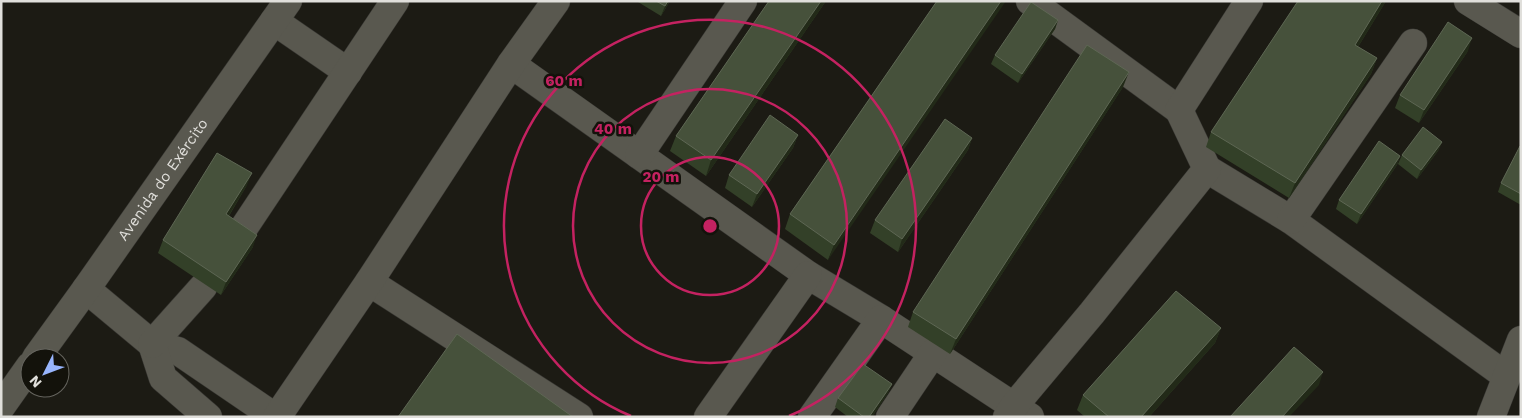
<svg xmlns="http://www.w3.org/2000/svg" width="1522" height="418" font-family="'Work Sans',sans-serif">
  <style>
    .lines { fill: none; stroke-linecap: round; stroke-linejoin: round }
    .minor-casing { stroke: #373632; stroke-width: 29 }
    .minor { stroke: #59584f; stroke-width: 28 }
    .wall { fill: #334028 }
    .shaded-wall { fill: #222a18 }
    .building { fill: #46513b; stroke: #5e6754 }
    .ring { fill: none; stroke: #c42261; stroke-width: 2.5 }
    .labels { text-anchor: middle; stroke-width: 5; stroke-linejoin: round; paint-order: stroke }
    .street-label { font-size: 15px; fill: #e0dfdb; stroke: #13120b }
    .centre { fill: #c42261; stroke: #13120b; stroke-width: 2.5 }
    .ring-label { font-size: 15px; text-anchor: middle; font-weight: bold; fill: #c42261; stroke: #13120b; stroke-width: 5; stroke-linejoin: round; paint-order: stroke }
  </style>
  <rect width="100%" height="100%" fill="#1c1b14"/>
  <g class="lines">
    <g class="minor-casing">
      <g id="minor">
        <polyline points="1030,1 1179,110"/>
        <polyline points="1468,1 1521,34"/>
        <polyline points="274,21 348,72"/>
        <polyline points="511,64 808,275 881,319 1030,417"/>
        <polyline points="639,155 743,1"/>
        <polyline points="1207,169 1291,220 1506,376"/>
        <polyline points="1291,220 1413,43"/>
        <polyline points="239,235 395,1"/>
        <polyline points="369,282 579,417"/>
        <polyline points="86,289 152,344 178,351 275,417"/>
        <polyline points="152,344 163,378 208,417"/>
        <polyline points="152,344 203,287"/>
        <path id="s1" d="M36 358 86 289 288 1"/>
        <polyline points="1,407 30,366"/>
        <polyline points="277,417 369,282 511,64 556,1"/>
        <polyline points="708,417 808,275"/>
        <polyline points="812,417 881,319"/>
        <polyline points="890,417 933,353"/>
        <polyline points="1007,417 1014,406 1092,313 1207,169 1179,110 1249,1"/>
        <polyline points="1491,417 1521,340"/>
      </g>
    </g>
    <use href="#minor" class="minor"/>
  </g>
  <g class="wall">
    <polygon points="638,1 670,1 661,16 638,2"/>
    <polygon points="769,1 826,1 706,176 670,151 676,136"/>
    <polygon points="937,1 828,260 785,229 790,214"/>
    <polygon points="1298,1 1386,1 1358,47 1377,58 1371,74 1289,198 1206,147 1211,132"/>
    <polygon points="1058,20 1055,29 1018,83 991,64 995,55"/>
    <polygon points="1468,51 1419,123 1395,108 1400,95"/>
    <polygon points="1123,87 950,354 908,327 913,312"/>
    <polygon points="798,135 793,148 752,207 725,188 729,175"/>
    <polygon points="972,138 968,150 898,252 870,233 875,220"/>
    <polygon points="1442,142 1438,151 1417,179 1398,164 1402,155"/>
    <polygon points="1521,146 1521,205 1498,192 1501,183"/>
    <polygon points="1400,156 1397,165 1357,224 1336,209 1339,200"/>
    <polygon points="247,185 229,216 253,247 221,295 158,253 163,240"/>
    <polygon points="1221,328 1215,343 1149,417 1085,417 1077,410 1083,395"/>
    <polygon points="892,384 888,393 872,417 848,417 835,407 838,398"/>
  </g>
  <g class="shaded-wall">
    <polygon points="668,1 670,1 661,16 665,6"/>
    <polygon points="821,1 826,1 706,176 711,160"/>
    <polygon points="1001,1 1006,1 828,260 834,245"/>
    <polygon points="1382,1 1386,1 1350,60 1355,45"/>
    <polygon points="1058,20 1055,29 1018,83 1022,74"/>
    <polygon points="1472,38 1468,51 1419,123 1424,110"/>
    <polygon points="1377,58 1371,74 1289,198 1295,183"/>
    <polygon points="1129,72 1123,87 950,354 956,339"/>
    <polygon points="798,135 793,148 752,207 757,194"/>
    <polygon points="972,138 968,150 898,252 902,239"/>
    <polygon points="1442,142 1438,151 1417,179 1421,170"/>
    <polygon points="1400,156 1397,165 1357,224 1361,214"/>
    <polygon points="252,173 247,185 222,227 226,214"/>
    <polygon points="257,235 253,247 221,295 226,282"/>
    <polygon points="1221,328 1215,343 1149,417 1141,417"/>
    <polygon points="1323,372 1319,385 1289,417 1282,417"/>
    <polygon points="892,384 888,393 872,417 869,417"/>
  </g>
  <g class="building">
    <polygon points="656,1 668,1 665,6"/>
    <polygon points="769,1 821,1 711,160 676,136"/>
    <polygon points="937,1 1001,1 834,245 790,214"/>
    <polygon points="1298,1 1382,1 1355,45 1377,58 1295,183 1211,132"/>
    <polygon points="1031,2 1058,20 1022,74 995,55"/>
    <polygon points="1448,22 1472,38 1424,110 1400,95"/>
    <polygon points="1087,45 1129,72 956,339 913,312"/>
    <polygon points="770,115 798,135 757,194 729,175"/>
    <polygon points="945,119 972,138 902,239 875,220"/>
    <polygon points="1423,127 1442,142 1421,170 1402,155"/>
    <polygon points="1379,141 1400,156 1361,214 1339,200"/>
    <polygon points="1520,146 1521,146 1521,194 1501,183"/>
    <polygon points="217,153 252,173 226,214 257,235 226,282 163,240"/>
    <polygon points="1176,291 1221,328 1141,417 1109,417 1083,395"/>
    <polygon points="457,334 573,417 398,417"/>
    <polygon points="1294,347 1323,372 1282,417 1230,417"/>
    <polygon points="863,364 892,384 869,417 864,417 838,398"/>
  </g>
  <g class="ring">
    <circle cx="710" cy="226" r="69"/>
    <circle cx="710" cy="226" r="137"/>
    <path d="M631 416A206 206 0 1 1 789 416"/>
  </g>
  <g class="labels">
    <g class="street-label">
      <text dy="5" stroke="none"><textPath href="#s1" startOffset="219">Avenida do Exército</textPath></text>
    </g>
  </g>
  <circle cx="710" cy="226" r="8" class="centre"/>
  <g class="ring-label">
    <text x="564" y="86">60 m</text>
    <text x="613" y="134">40 m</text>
    <text x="661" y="182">20 m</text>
  </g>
  <rect width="1522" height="418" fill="none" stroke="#e0dfdb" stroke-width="5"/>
  <g transform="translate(45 373) rotate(228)"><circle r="24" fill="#13120b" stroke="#65645e"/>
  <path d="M0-4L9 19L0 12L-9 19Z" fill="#98b5fd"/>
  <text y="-8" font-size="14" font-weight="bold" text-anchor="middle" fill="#e0dfdb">N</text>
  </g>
</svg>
